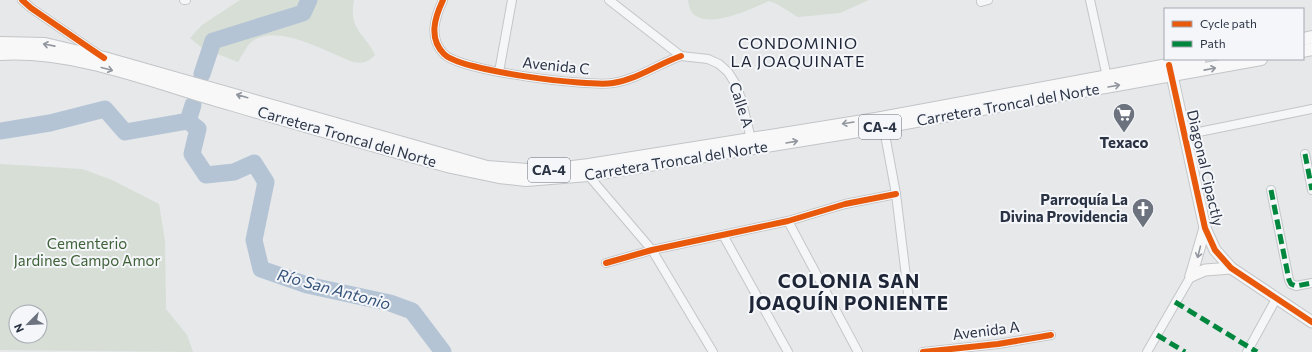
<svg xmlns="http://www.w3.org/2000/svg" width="1312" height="352" font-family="Commissioner,sans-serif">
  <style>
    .green { fill: #d6ded6; fill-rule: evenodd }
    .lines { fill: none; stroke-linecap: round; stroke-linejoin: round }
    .river { stroke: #b4c4d5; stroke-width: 17 }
    .street-casing { stroke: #c4c6c8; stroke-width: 10 }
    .secondary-casing { stroke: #c4c6c8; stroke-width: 13 }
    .primary-casing { stroke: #c2c5c8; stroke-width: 14 }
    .street { stroke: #f5f6f7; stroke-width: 8 }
    .secondary { stroke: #f8f8f8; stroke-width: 11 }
    .primary { stroke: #f8f8f8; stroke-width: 12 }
    .quiet { stroke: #00873e; stroke-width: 5; stroke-dasharray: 10 5; stroke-linecap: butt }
    .cycleway-casing { stroke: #f4f6f9; stroke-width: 8 }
    .cycleway { stroke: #e8590c; stroke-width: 6 }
    .oneway { stroke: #92969e }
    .labels { text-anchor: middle; stroke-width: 4; stroke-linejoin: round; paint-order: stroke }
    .shield { fill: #f4f6f9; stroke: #676e7b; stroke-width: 1 }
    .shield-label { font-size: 14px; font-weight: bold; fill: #2b3445 }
    .street-label { font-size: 15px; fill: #2b3445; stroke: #f4f6f9 }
    .poi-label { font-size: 15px; font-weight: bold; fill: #2b3445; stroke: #f4f6f9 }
    .park-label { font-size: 15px; fill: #3f6138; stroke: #f4f6f9 }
    .neighbourhood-label { font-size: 16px; letter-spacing: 1px; fill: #1d2536; stroke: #f4f6f9 }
    .water-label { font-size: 16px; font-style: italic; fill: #34527a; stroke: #f4f6f9 }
    .district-label { font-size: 19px; font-weight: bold; letter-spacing: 1px; fill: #1d2536; stroke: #f4f6f9 }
  </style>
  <rect width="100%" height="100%" fill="#e6e8ea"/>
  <g class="green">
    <path d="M240 0H354C348 30 365 33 375 55 368 62 363 64 353 62 328 52 279 24 254 40 247 44 242 56 238 62L202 48 190 38 202 25Z"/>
    <path d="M688 0H869L840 13 798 17 777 4 769 1C751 9 714 27 696 16 690 13 689 6 688 0Z"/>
    <path d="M0 164 82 169 112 180 159 204 165 241 166 309 187 335 193 352 0 350ZM16 312H40V336H16Z"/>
  </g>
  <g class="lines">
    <g class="river">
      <polyline points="202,74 213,41 303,13 309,0"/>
      <polyline points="188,121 198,129 192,154 206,175 234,172 254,163 266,182 254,240 261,269 307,285 390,303 412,311 443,352"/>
      <polyline points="188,121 193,105"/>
      <polyline points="0,131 50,123 105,109 125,132 188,121"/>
    </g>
    <g class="street-casing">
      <g id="street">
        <polyline points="22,0 31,8 98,54"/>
        <polyline points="184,0 186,0"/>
        <path d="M443 0C435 17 428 38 444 54 460 71 589 87 613 83 638 79 658 64 681 56"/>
        <polyline points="609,0 681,56 708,59 719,64 728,72 735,83 741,98 751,139"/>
        <polyline points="1090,0 1107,77"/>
        <polyline points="981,2 988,0"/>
        <polyline points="499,72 512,0"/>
        <polyline points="883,124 896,194 909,301"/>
        <polyline points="1184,135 1312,109"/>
        <polyline points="1305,154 1312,190"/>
        <polyline points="588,175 652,250 713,352"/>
        <polyline points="1271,190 1289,280 1291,284 1296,286 1312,283"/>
        <polyline points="788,221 858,352"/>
        <polyline points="723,235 788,352"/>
        <polyline points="606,263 652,250 788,221 845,204 896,194"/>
        <polyline points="923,352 998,344 1051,335"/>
        <polyline points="1147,352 1191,276"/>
        <polyline points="1247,352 1276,299"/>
      </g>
    </g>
    <g class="secondary-casing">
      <g id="secondary">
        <polyline points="1170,66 1205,228 1215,250 1231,268 1312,322"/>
        <polyline points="1191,276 1205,228"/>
        <polyline points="1191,276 1205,270 1231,268"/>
      </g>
    </g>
    <g class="primary-casing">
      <g id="primary">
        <polyline points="1303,39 1312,37"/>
        <polyline points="0,43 45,44 104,58 487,167 540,171 589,165 876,119 1200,59"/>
        <polyline points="1303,51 1312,49"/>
        <path d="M0 54C69 50 141 77 206 97 288 121 369 145 451 167L499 177 526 180 588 175 883 127 1261 59"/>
      </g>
    </g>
    <use href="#street" class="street"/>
    <use href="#secondary" class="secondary"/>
    <use href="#primary" class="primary"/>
    <g class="quiet">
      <polyline points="1305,154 1312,190"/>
      <polyline points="1271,190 1289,280 1291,284 1296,286 1312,283"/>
      <polyline points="1175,302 1257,352"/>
      <polyline points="1157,335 1185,352"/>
    </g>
    <g class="cycleway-casing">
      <g id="cycleway">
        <polyline points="22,0 31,8 104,58"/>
        <path d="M443 0C435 17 428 38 444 54 460 71 589 87 613 83 638 79 658 64 681 56"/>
        <polyline points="1169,65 1205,228 1215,250 1231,268 1312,322"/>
        <polyline points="606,263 652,250 788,221 845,204 896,194"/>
        <polyline points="923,352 998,344 1051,335"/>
      </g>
    </g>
    <use href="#cycleway" class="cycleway"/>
  </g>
  <defs><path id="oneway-shaft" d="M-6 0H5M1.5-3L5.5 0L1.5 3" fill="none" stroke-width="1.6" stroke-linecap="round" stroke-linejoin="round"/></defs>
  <g class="oneway">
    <use href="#oneway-shaft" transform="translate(49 45) rotate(-169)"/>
    <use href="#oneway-shaft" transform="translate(107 69) rotate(15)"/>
    <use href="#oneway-shaft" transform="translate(1210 69) rotate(-11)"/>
    <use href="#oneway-shaft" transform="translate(1114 86) rotate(-10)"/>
    <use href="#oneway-shaft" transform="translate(242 96) rotate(-164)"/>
    <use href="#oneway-shaft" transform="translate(848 123) rotate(171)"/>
    <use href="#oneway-shaft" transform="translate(792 142) rotate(-10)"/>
    <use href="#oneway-shaft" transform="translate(1199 252) rotate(104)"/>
  </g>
  <defs>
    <g id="supermarket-pin" transform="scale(1.15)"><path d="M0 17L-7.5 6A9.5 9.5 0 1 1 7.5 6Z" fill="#6c737f" stroke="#f4f6f9"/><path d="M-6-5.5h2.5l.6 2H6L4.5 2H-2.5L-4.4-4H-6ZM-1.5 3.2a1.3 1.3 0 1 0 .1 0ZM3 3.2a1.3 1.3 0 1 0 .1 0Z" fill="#fff"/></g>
    <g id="church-pin" transform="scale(1.15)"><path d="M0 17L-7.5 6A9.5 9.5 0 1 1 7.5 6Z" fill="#6c737f" stroke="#f4f6f9"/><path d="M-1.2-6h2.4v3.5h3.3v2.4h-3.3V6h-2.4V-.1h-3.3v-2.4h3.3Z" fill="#fff"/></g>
  </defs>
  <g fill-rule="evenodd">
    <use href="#supermarket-pin" x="1124" y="114"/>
    <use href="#church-pin" x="1143" y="209"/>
  </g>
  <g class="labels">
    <g class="shield">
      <rect x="859" y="115" width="42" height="24" rx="3"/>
      <rect x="528" y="158" width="42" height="24" rx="3"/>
    </g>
    <g class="shield-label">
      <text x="880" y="132">CA-4</text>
      <text x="549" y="175">CA-4</text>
    </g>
    <g class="street-label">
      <text transform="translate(556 66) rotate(6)" y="5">Avenida C</text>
      <text transform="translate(741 105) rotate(72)" y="5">Calle A</text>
      <text transform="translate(1008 105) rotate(-10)" y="5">Carretera Troncal del Norte</text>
      <text transform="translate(347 137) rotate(16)" y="5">Carretera Troncal del Norte</text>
      <text transform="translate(676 161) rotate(-9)" y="5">Carretera Troncal del Norte</text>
      <text transform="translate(1205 168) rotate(77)" y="5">Diagonal Cipactly</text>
      <text transform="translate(986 331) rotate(-7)" y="5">Avenida A</text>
    </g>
    <g class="poi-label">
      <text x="1124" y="148">Texaco</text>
      <text x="1128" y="205" text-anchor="end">Parroquía La<tspan x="1128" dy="17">Divina Providencia</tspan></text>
    </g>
    <g class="park-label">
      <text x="87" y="249">Cementerio<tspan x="87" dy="17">Jardines Campo Amor</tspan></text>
    </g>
    <g class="neighbourhood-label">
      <text x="798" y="49">CONDOMINIO<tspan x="798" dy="18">LA JOAQUINATE</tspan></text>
    </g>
    <g class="water-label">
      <text transform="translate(334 289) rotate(15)" y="6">Río San Antonio</text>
    </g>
    <g class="district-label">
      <text x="849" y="288">COLONIA SAN<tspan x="849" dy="22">JOAQUÍN PONIENTE</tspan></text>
    </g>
  </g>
  <rect x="1164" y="8" width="140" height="52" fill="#f4f6f9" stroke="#a4a8b1"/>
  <rect x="1172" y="21" width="20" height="6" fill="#e8590c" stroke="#a4a8b1"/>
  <text x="1200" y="28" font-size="12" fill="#2b3445">Cycle path</text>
  <rect x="1172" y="41" width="20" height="6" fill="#00873e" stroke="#a4a8b1"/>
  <text x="1200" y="48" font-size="12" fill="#2b3445">Path</text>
  <g transform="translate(28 324) rotate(246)"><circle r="19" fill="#f4f6f9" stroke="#a4a8b1"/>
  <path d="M0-3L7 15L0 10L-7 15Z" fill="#6c737f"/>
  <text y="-6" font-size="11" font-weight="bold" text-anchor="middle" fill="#2b3445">N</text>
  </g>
</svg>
